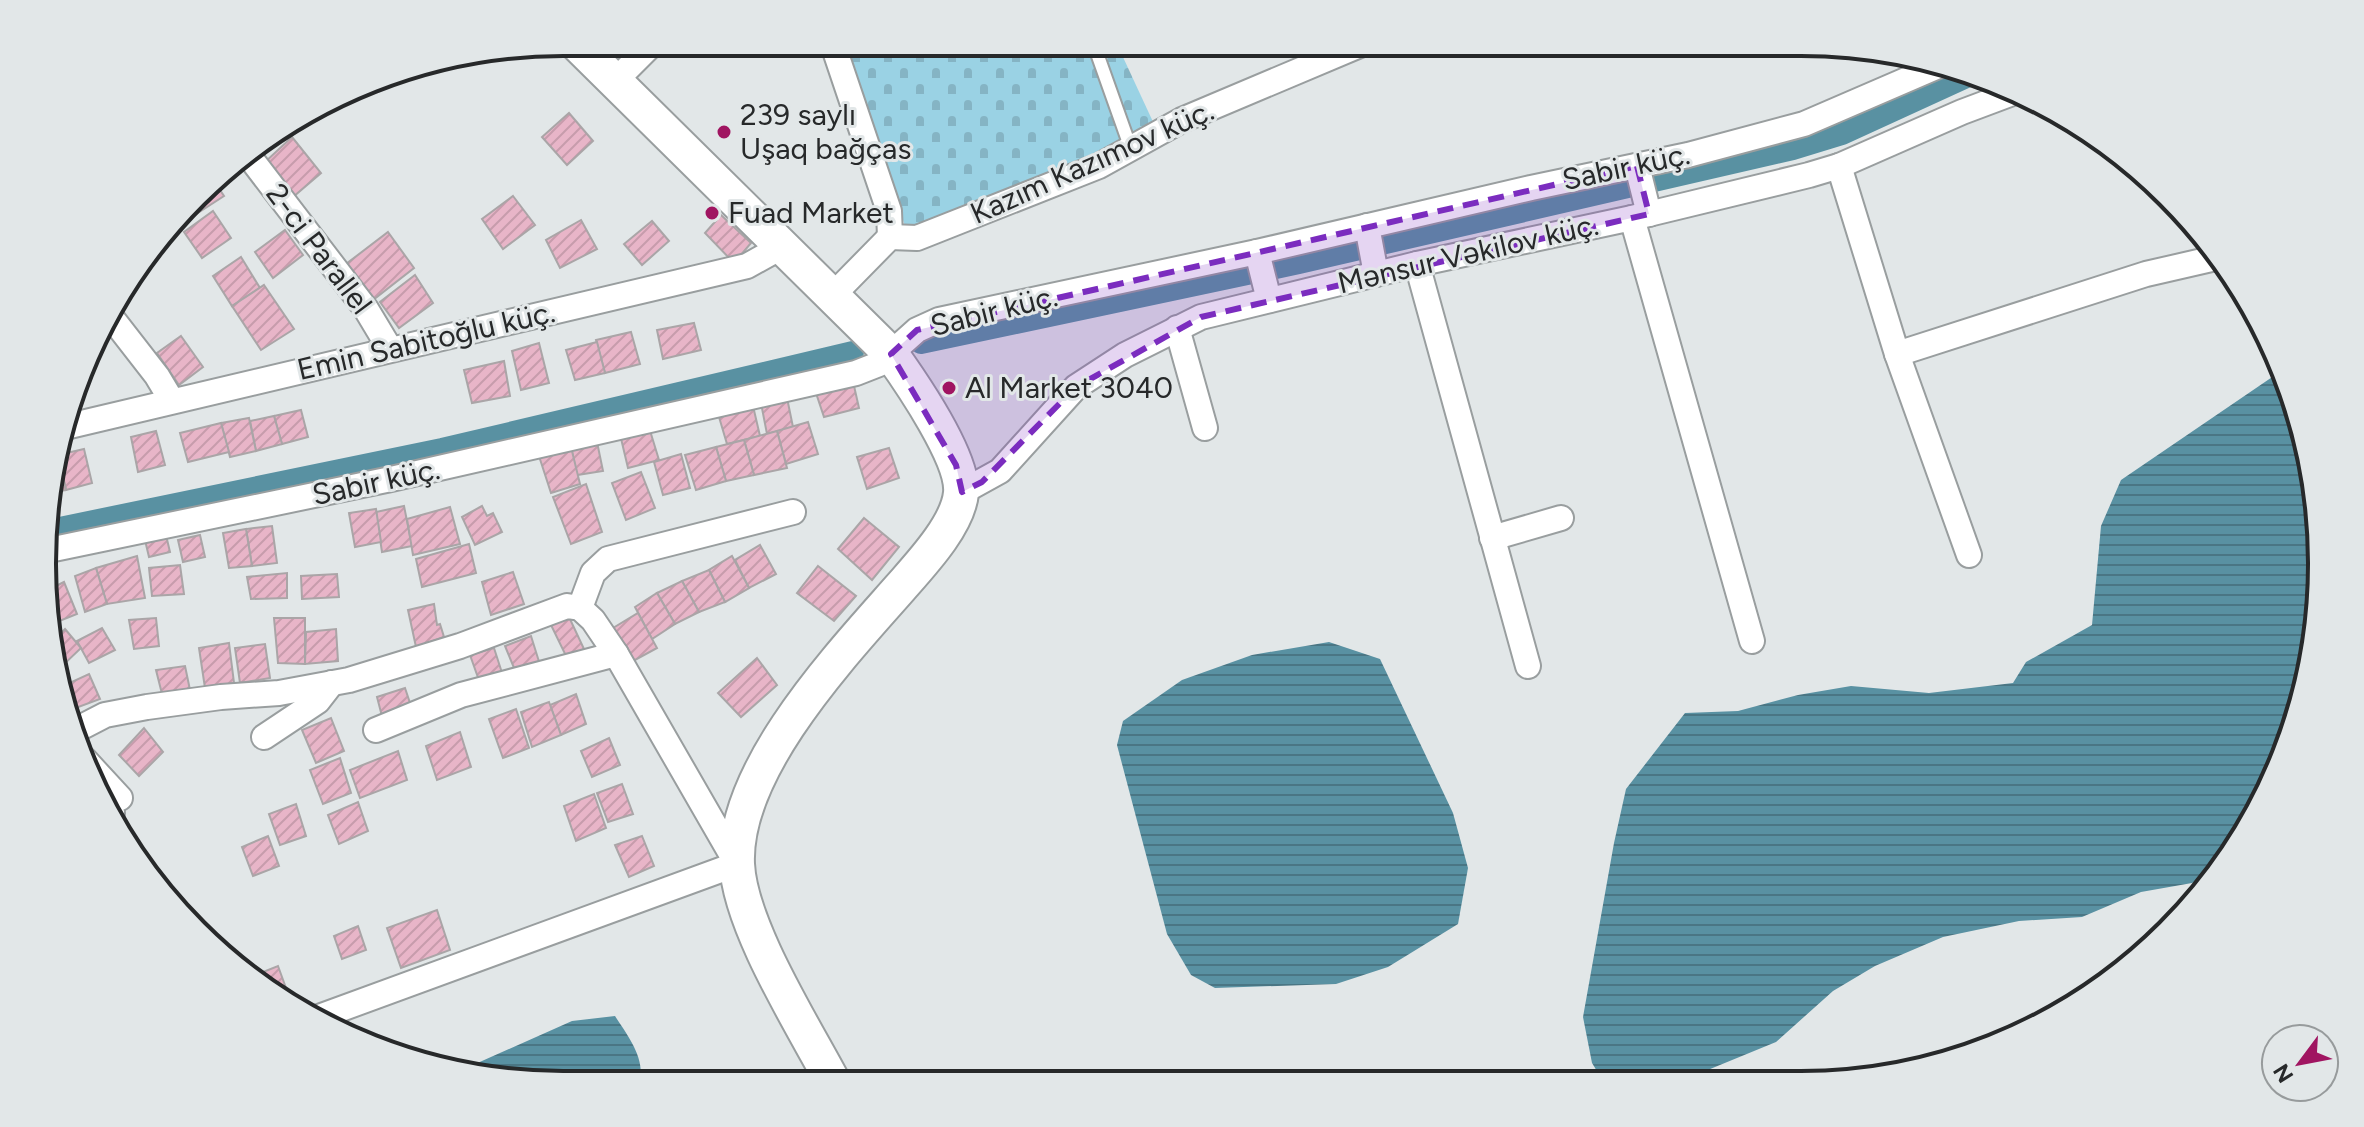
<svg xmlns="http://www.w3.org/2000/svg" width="2364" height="1127" font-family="Figtree,sans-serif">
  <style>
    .cemetery { fill: url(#cemetery-stones) }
    .water { fill: url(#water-rules) }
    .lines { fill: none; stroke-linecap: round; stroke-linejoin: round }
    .canal { stroke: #5991a2; stroke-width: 22 }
    .building { fill: url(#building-hatch); stroke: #aaa5a7; stroke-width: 2 }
    .lane-casing { stroke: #999e9f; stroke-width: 16 }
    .street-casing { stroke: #999e9f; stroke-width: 28 }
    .secondary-casing { stroke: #999e9f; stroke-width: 38 }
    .lane { stroke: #fff; stroke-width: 12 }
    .street { stroke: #fff; stroke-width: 24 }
    .secondary { stroke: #fff; stroke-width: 34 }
    .marked { fill: #7b2cbf; fill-opacity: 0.2; stroke: #7b2cbf; stroke-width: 6; stroke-dasharray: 16 10; stroke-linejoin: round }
    .poi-dot { fill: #a01561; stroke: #e2e7e8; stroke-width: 3 }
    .labels { text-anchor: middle; stroke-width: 6; stroke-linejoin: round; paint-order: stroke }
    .poi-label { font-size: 30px; fill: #27292a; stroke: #e2e7e8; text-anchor: start }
    .street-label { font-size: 30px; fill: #27292a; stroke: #e2e7e8 }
    .rim { fill: none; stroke: #27292a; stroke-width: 4 }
  </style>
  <defs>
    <pattern id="cemetery-stones" width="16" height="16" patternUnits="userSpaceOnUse" patternTransform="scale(2)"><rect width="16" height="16" fill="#9ad2e4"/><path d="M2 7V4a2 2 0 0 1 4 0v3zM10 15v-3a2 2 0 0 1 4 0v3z" fill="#85b4c4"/></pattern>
    <pattern id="water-rules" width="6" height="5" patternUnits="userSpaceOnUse" patternTransform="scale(2)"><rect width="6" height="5" fill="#5991a2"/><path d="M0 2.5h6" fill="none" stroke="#4a7684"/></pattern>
    <pattern id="building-hatch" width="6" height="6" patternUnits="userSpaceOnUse" patternTransform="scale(2)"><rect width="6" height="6" fill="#e8b5c8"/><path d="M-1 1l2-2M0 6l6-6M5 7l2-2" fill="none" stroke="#c79cac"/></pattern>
  </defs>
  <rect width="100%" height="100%" fill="#e2e7e8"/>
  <polygon class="cemetery" points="844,42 1116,42 1154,124 1092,159 906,229"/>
  <g class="water">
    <polygon points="2284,369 2312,462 2322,564 2312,666 2282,763 2219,872 2192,883 2141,892 2082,917 2019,921 1943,937 1875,966 1833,991 1776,1042 1698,1074 1636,1081 1603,1081 1592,1063 1583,1017 1614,843 1626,789 1685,713 1738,711 1798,695 1851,686 1929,693 2013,683 2026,662 2092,625 2101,526 2121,480"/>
    <polygon points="1329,642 1380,659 1453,813 1468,868 1458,924 1388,967 1336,984 1215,988 1191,975 1167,934 1117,745 1123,721 1182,680 1252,655"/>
    <path d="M615 1016C628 1036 647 1060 639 1085H563L455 1073 572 1021Z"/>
  </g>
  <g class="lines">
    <g class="canal">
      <polyline points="921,343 1299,263 1793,149 1842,134 1973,74"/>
      <polyline points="50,530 442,449 853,352"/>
    </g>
  </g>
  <g class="building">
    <polygon points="569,113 593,141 567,165 542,137"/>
    <polygon points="292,137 321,173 293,197 265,162"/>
    <polygon points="216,184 224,196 184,222 184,221"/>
    <polygon points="513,196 535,225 503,249 482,219"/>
    <polygon points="213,211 231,238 202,258 184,232"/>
    <polygon points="721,215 751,243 734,263 705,233"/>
    <polygon points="581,220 597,249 560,268 546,240"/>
    <polygon points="652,221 669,241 642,265 624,244"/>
    <polygon points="285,230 303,255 273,278 255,252"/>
    <polygon points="388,232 414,268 373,300 346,264"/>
    <polygon points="241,257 260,288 232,306 213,276"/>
    <polygon points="415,275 433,303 399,328 380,302"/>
    <polygon points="264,285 294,329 261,350 232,306"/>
    <polygon points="694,323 701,350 663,359 657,330"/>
    <polygon points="631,332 640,364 605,373 596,340"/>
    <polygon points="181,336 203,367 179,385 157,353"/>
    <polygon points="597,342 605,373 575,380 566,350"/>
    <polygon points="539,343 549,383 521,390 512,351"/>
    <polygon points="504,361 510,396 472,403 464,370"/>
    <polygon points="852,377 859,408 824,417 814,387"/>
    <polygon points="786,393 793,427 767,434 760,398"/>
    <polygon points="753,406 760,436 727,444 719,417"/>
    <polygon points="301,410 308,437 282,444 274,416"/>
    <polygon points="274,416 282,444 256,451 250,421"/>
    <polygon points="249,418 256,451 230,457 221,423"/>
    <polygon points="808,422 818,454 786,464 777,431"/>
    <polygon points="221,423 229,452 188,462 180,433"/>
    <polygon points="648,424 659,460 628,468 619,430"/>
    <polygon points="156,431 165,465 138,472 131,437"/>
    <polygon points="777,431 787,468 754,475 744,440"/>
    <polygon points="744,440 754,475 726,481 716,447"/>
    <polygon points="597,442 603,471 577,475 571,447"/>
    <polygon points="557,447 559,453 571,447 580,484 551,493 538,453"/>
    <polygon points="716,447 726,481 696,490 685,455"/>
    <polygon points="889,448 899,478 867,489 857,457"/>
    <polygon points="84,449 92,483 66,490 58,455"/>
    <polygon points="681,454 690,488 663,495 654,462"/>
    <polygon points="54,455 58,455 66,490 51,493"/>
    <polygon points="641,472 655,508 626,520 612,483"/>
    <polygon points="586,484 602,532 571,544 553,497"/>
    <polygon points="404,506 412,546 382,552 376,512"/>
    <polygon points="482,506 487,516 493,513 502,532 475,545 462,517"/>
    <polygon points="450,507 460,544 413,555 407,519"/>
    <polygon points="376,509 381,542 355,547 349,513"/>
    <polygon points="864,518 899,547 872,580 838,549"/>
    <polygon points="272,526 277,563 252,566 246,529"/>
    <polygon points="246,529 252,566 229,568 223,533"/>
    <polygon points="165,531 170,552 149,557 144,536"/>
    <polygon points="200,535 205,557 183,562 178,540"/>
    <polygon points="469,544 476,573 422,587 416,559"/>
    <polygon points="760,545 776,574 749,588 735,560"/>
    <polygon points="137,556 145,598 107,604 96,568"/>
    <polygon points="732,556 749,588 725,602 709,570"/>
    <polygon points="180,565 184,594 152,596 149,568"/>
    <polygon points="818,566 856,596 834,621 797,593"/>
    <polygon points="96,568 107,604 85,612 75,576"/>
    <polygon points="709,570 725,602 699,612 682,581"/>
    <polygon points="513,572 524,604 491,615 482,582"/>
    <polygon points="287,573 287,598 251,599 247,577"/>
    <polygon points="337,574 339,597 302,599 301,576"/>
    <polygon points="682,581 699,612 675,624 657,593"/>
    <polygon points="64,582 77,614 47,626 48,590"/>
    <polygon points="657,593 675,624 652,639 635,607"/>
    <polygon points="434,604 437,625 440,624 444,637 416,647 408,610"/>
    <polygon points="638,613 657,648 626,665 608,631"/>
    <polygon points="569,617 584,649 567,658 551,625"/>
    <polygon points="156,618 159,646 134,649 129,620"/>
    <polygon points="274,618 305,618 305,664 278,663"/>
    <polygon points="102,628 115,650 89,663 77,641"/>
    <polygon points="65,629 81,648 58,670 50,644"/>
    <polygon points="336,629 338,661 305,664 306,632"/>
    <polygon points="531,636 541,668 519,680 505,646"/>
    <polygon points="229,643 234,683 205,688 199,648"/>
    <polygon points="265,644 270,678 240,683 235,648"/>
    <polygon points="494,648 504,679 481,686 470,655"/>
    <polygon points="757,658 777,685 741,717 718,693"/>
    <polygon points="185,666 190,690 162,694 156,670"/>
    <polygon points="89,674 100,699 73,709 63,686"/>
    <polygon points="405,688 412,709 384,724 377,697"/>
    <polygon points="576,694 586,724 561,735 550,705"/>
    <polygon points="549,702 561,735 532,747 521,712"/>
    <polygon points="516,709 529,748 503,758 489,719"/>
    <polygon points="331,718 344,751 316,763 302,730"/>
    <polygon points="144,728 163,752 139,776 119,755"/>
    <polygon points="460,732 471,767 437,780 426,746"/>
    <polygon points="609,738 620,765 592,777 581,751"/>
    <polygon points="398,751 407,780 360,798 350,770"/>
    <polygon points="340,758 351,793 323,804 310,770"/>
    <polygon points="622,784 633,814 608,822 597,793"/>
    <polygon points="594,794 606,828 576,841 564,806"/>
    <polygon points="358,802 368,831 339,844 328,815"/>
    <polygon points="296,804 306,836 280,845 269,814"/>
    <polygon points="268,836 279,866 253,876 242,847"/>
    <polygon points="642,836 654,866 629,877 615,845"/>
    <polygon points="437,910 450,950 401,968 387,928"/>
    <polygon points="358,926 366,950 342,959 334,936"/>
    <polygon points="278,966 290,999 253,976"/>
  </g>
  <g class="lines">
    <g class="lane-casing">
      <polyline id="lane" points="1093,42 1131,149"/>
    </g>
    <g class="street-casing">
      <g id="street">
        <polyline points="832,42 889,211 890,237"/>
        <polyline points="615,81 654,42"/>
        <polyline points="245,151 366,309 390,349"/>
        <polyline points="1637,166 1649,214"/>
        <polyline points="1839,166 1897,354 1969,555"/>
        <polyline points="1632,218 1752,641"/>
        <polyline points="1367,226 1376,274"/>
        <polyline points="1257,252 1269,300"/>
        <polyline points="1417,264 1528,666"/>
        <polyline points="833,295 890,237 917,238 1099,166 1182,120 1367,42"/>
        <polyline points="108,313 157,376 172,401"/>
        <polyline points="1177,328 1205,428"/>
        <polyline points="1897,354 2146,274 2220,257"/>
        <polyline points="65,427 747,266 783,246"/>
        <polyline points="962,492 1000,471 1076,387 1125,355 1201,317 1417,264 1632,218 1809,175 1839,166 1962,112 2018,91"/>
        <polyline points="1492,538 1561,518"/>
        <polyline points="49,550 391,479 856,373 879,364 917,330 939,320 1257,252 1531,188 1688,155 1804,124 1943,64"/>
        <polyline points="580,608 593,573 608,559 793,512"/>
        <polyline points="76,730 105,715 147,707 221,697 279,693 349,680 460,646 567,606 580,608 593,620 616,654 737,864 319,1017"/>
        <polyline points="376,730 461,695 616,654"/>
        <polyline points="264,737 318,701 332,683"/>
        <polyline points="85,760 120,798"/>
        <polyline points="111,814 112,813"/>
      </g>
    </g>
    <g class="secondary-casing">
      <path id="secondary" d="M575 42 891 354C911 382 964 459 961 493 958 525 921 564 900 588 841 655 733 769 737 864 740 927 804 1027 834 1084"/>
    </g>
    <use href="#lane" class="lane"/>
    <use href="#street" class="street"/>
    <use href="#secondary" class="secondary"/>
  </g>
  <path class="marked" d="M1637 166 1649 214 1201 317 1076 387 982 482 962 492 956 465 891 354 917 330Z"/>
  <g class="poi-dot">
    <circle cx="724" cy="132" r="8"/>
    <circle cx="712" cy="213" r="8"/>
    <circle cx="949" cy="388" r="8"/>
  </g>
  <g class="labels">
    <g class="poi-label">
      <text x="740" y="125">239 saylı<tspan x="740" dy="34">Uşaq bağças</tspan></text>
      <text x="728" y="223">Fuad Market</text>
      <text x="965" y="398">Al Market 3040</text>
    </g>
    <g class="street-label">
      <text transform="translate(1092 162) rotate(-24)" y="10">Kazım Kazımov küç.</text>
      <text transform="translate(1626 167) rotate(-12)" y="10">Sabir küç.</text>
      <text transform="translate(319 249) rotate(53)" y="10">2-ci Parallel</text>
      <text transform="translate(1468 254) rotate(-13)" y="10">Mənsur Vəkilov küç.</text>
      <text transform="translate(994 311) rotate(-14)" y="10">Sabir küç.</text>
      <text transform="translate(426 341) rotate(-13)" y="10">Emin Sabitoğlu küç.</text>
      <text transform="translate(376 482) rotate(-12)" y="10">Sabir küç.</text>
    </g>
  </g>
  <path d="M0 0H2364V1127H0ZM563 56H1801A507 507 0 0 1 2308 563V564A507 507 0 0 1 1801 1071H563A507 507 0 0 1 56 564V563A507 507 0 0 1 563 56Z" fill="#e2e7e8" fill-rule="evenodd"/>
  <path class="rim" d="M563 56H1801A507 507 0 0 1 2308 563V564A507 507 0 0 1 1801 1071H563A507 507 0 0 1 56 564V563A507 507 0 0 1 563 56Z"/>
  <g transform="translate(2300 1063) rotate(238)"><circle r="38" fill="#e2e7e8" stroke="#979b9c" stroke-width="2"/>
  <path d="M0-6L14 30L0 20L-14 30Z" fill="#a01561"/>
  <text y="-12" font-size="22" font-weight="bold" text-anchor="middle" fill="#27292a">N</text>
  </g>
</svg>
